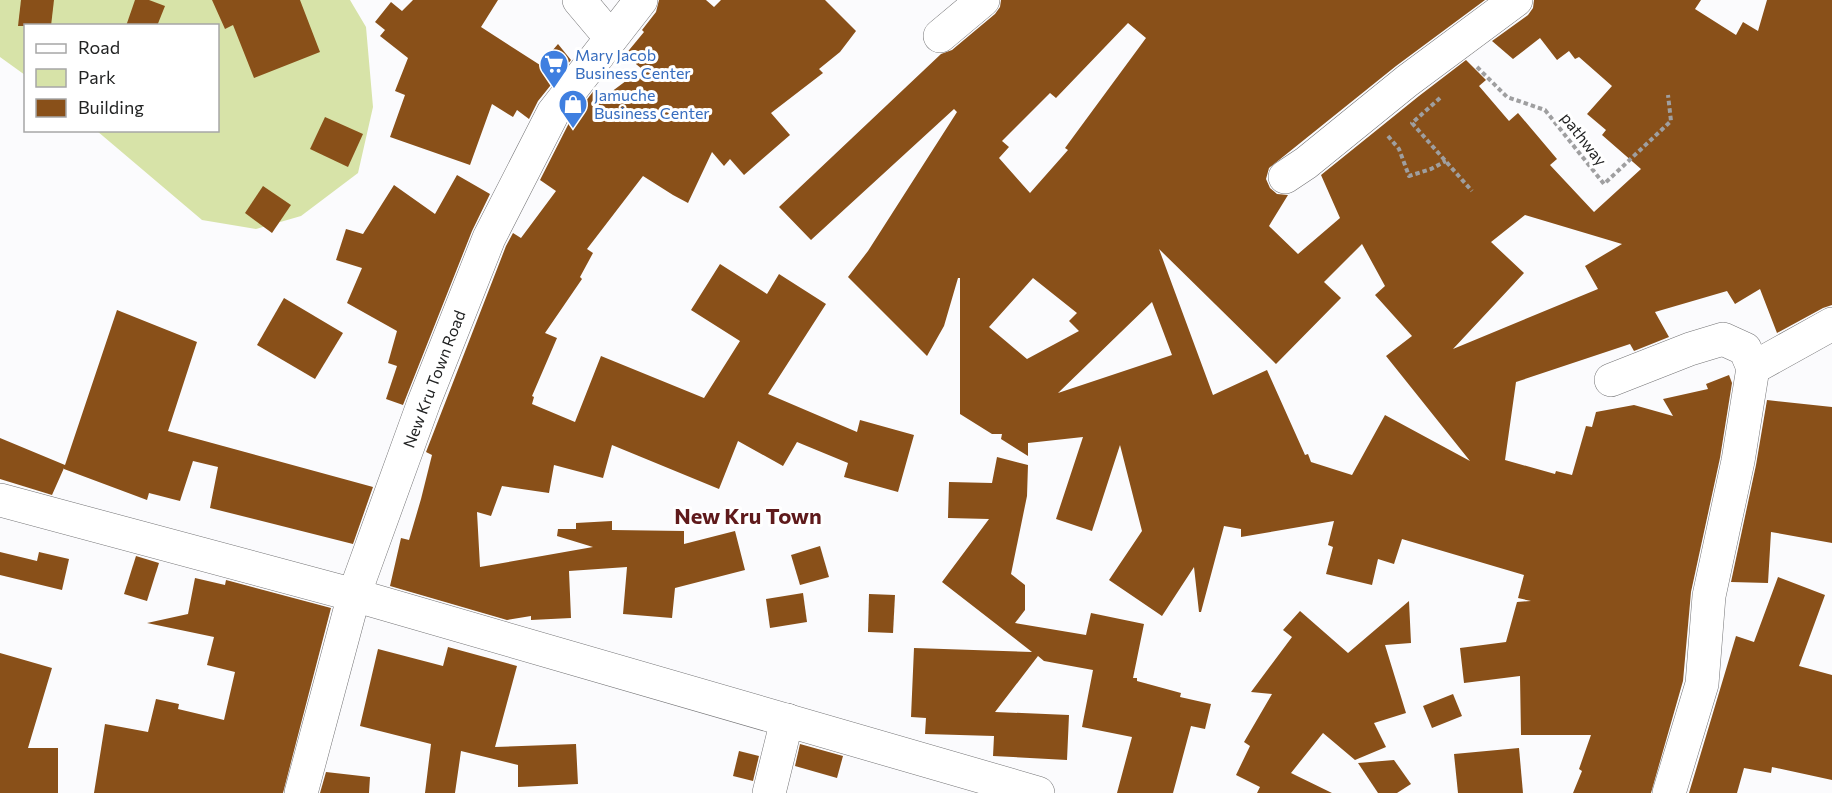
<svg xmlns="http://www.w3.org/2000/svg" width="1832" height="793" font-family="Commissioner,sans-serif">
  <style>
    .green { fill: #d7e3a8 }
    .building { fill: #895019; fill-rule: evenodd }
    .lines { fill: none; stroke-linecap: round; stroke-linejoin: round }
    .minor-casing { stroke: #747476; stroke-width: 34 }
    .path { stroke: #9f9fa0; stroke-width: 4; stroke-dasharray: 4.5 3; stroke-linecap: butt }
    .minor { stroke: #fff; stroke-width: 33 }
    .labels { text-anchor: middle; stroke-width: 6; stroke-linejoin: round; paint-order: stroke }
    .shop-label { font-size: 16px; fill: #366cbe; stroke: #fff; text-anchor: start }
    .street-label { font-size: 16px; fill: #222323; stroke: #fff }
    .district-label { font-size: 22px; font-weight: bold; fill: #5f1a1b; stroke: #fff }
  </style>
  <rect width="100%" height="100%" fill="#fbfbfd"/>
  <polygon class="green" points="0,0 350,0 366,27 373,107 358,173 301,216 256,229 202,220 97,131 218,130 218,26 26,26 25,75 0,57"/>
  <g class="building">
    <polygon points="21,0 54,0 51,26 18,26"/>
    <polygon points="135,0 149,0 165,6 157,26 126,26"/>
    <polygon points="212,0 300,0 320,52 254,78 233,25 225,29"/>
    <polygon points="413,0 498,0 481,27 540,65 558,44 571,60 538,101 529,119 517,110 513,117 492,104 470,165 390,137 405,95 395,91 408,58 380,36 385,30 375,22 391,2 402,11"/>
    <polygon points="659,0 706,0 714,7 721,0 825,0 856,31 840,52 819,69 823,73 771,113 790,135 744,175 730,159 724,166 712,152 688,203 673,195 643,176 587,249 593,253 580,277 582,279 545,333 557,338 532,396 534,397 532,404 575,422 601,356 704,398 740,341 691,310 720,264 767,294 779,274 826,304 768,394 857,432 860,420 914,435 898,492 844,477 848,463 797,442 783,466 738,441 719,489 612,445 603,478 554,465 549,493 502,486 491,516 477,512 480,567 593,547 557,536 558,529 576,529 576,523 612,521 612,530 684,531 684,544 735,531 745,570 675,588 672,618 623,614 627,567 569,571 571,618 531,620 531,616 507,620 390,586 401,538 409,540 421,499 432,455 426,452 506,246 513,233 521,238 556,191 540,180 569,123 595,89 603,98 642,69 625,55 644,32 642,30 656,12"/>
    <path d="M1001 0H1485L1396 66 1269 168 1266 179 1270 188 1277 194 1288 195 1269 226 1298 254 1340 218 1321 175 1419 96 1466 60 1486 80 1479 86 1509 121 1518 113 1557 159 1550 165 1594 212 1641 169 1602 135 1606 130 1587 114 1612 86 1579 57 1575 59 1569 51 1557 60 1540 38 1513 59 1492 41 1528 15 1533 8 1534 0H1701L1695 9 1736 35 1743 22 1758 31 1767 0H1832V305L1823 308 1777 333 1760 289 1735 304 1727 291 1655 312 1669 337 1634 351 1630 344 1516 382 1505 460 1555 474 1556 471 1572 475 1586 426 1592 427 1596 412 1634 405 1673 416 1663 399 1708 389 1706 384 1729 375 1732 383 1720 458 1691 592 1683 681 1651 793H1573L1582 771 1579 769 1591 735H1521L1520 676 1464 683 1460 648 1506 642 1517 602 1531 601 1518 598 1524 575 1402 539 1394 564 1378 559 1372 585 1326 574 1333 547 1328 545 1334 521 1241 537V529L1224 526 1201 612H1199L1194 567 1162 616 1109 580 1142 531 1120 445 1092 531 1056 519 1083 437 1028 443V456L1001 439 1002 434H992L960 414V278H958L944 326 927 356 848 277 868 251 957 112 954 109 811 240 779 207 941 54 952 50 995 14 1000 7ZM1128 23 1146 38 1065 148 1068 150 1030 193 999 158 1009 147 1002 141 1050 93 1056 98ZM1525 215 1622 244 1585 266 1598 289 1453 349 1524 273 1491 242ZM1362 244 1385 286 1375 295 1412 336 1386 356 1470 461 1385 415 1352 475 1311 462 1308 454 1305 455 1267 370 1213 395 1159 249 1276 364 1341 298 1324 282ZM1033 278 1077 313 1069 321 1079 331 1027 359 989 327ZM1152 302 1172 355 1058 393Z"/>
    <polygon points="325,117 363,134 348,167 310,149"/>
    <polygon points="457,175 490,194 472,231 403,405 386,399 397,366 388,363 397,331 347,303 362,268 336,260 346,229 363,234 394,185 435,214"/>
    <polygon points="263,186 291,205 272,233 245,213"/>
    <polygon points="284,298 343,333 315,379 257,345"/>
    <polygon points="117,310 197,342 168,431 373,487 353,544 210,508 218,467 193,461 180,501 149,493 147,500 64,469 64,468 52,495 0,479 0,438 65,465"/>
    <polygon points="1767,400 1832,407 1832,543 1771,532 1768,583 1731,582 1756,465"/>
    <polygon points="997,457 1028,465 1027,496 1011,574 1025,585 1025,610 1015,623 1086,635 1091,613 1144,624 1133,678 1137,678 1137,681 1181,693 1180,697 1211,704 1205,729 1191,726 1173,793 1117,793 1132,737 1082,727 1093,670 1044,661 1038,656 995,712 1069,715 1067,760 993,756 994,736 925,734 926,718 911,717 914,648 1032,652 942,582 989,519 948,518 949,482 992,483"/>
    <polygon points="820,546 829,577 800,585 791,555"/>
    <polygon points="0,552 37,561 39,552 69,559 62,590 0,575"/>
    <polygon points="136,556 159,563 147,601 124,594"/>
    <polygon points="1778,577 1825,595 1799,666 1832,675 1832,780 1772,767 1771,773 1744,768 1737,793 1689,793 1736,636 1754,642"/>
    <polygon points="195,578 225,585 226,580 331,608 283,793 94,793 105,724 148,732 156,699 179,704 178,709 224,720 235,672 207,665 214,637 147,623 188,614"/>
    <polygon points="803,593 807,622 770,628 766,599"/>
    <polygon points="869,594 895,595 893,633 868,632"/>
    <polygon points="1409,601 1411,643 1385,645 1406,713 1374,723 1386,747 1355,760 1323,733 1291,773 1332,793 1257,793 1260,787 1236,775 1250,746 1244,742 1272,694 1251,692 1292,637 1283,630 1300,611 1348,653"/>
    <polygon points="448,647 517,666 495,747 576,744 578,784 518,787 518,765 461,751 455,793 425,793 431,744 360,726 378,649 443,666"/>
    <polygon points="0,653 52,668 28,748 58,748 58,793 0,793"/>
    <polygon points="1453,694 1462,716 1432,728 1423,706"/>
    <polygon points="800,744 843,756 837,778 795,766"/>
    <polygon points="1519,748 1523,793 1458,793 1454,754"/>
    <polygon points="739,751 759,756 753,781 733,776"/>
    <polygon points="1394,760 1411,784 1397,793 1378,793 1358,763"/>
    <polygon points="326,772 370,777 369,793 320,793"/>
  </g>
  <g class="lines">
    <g class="minor-casing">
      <g id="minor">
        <polyline points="579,0 611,38"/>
        <polyline points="940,36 983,0"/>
        <polyline points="1285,177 1306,163 1407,81 1516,0"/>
        <polyline points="1753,368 1832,324"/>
        <polyline points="1611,380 1690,349 1723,339 1745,349 1753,368 1738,461 1709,596 1702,684 1669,793"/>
        <polyline points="0,500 354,595 1038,793"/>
        <polyline points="301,793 354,595 424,402 489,238 553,113 641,0"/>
        <polyline points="769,793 787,720"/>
      </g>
    </g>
    <g class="path">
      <polyline points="1477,67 1507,97 1545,110 1604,184 1671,121 1668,95"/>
      <polyline points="1440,98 1412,123 1472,191"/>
      <polyline points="1388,136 1399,149 1409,176 1431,169 1446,161"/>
    </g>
    <use href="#minor" class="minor"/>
  </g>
  <defs>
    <g id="supermarket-pin" transform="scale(1.5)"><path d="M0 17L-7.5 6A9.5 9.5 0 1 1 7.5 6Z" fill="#3f7fe0" stroke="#fff"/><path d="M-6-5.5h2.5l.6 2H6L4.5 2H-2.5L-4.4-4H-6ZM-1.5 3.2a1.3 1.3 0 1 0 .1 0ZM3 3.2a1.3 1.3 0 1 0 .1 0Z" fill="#fff"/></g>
    <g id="shop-pin" transform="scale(1.5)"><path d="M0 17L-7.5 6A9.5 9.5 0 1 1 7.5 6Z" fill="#3f7fe0" stroke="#fff"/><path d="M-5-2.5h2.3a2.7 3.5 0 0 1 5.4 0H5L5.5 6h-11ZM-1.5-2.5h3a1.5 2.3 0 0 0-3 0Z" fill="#fff"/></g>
  </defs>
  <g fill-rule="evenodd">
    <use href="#supermarket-pin" x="554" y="64"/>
    <use href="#shop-pin" x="573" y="104"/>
  </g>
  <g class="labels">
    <g class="shop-label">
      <text x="575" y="61">Mary Jacob<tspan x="575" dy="18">Business Center</tspan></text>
      <text x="594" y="101">Jamuche<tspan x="594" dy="18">Business Center</tspan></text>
    </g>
    <g class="street-label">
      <text transform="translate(1584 139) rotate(52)" y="6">pathway</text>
      <text transform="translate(434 379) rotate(-69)" y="6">New Kru Town Road</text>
    </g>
    <g class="district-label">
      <text x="748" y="524">New Kru Town</text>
    </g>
  </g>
  <rect x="24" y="24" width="195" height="108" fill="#ffffff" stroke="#a7a7a7" stroke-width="1.5"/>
  <rect x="36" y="44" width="30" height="9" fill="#ffffff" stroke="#a7a7a7" stroke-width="1.5"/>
  <text x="78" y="54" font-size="18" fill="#222323">Road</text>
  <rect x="36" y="69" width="30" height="18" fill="#d7e3a8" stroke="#a7a7a7" stroke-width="1.5"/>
  <text x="78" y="84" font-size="18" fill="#222323">Park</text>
  <rect x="36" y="99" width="30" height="18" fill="#895019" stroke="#a7a7a7" stroke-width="1.5"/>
  <text x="78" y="114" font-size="18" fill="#222323">Building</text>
</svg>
